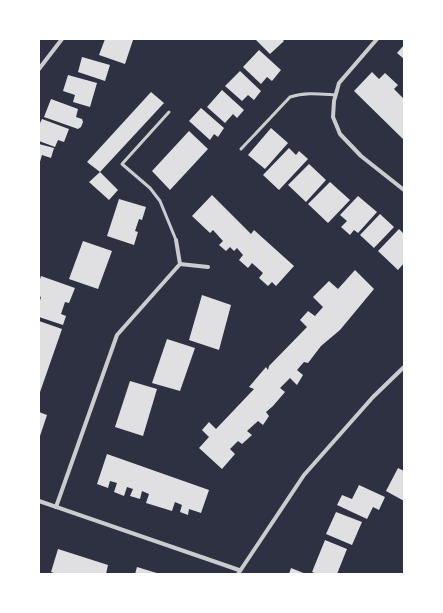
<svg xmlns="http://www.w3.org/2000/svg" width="443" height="613" font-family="'Archivo Narrow',sans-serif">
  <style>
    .building { fill: #e0e0e3 }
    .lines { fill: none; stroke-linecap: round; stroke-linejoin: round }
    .service { stroke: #caccd0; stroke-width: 3 }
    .minor { stroke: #caccd0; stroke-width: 4 }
  </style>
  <rect width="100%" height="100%" fill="#2d3142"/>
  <g class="building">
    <polygon points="105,39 133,40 125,64 99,55"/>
    <polygon points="255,39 282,39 284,41 270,54"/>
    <polygon points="404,45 404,59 397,53"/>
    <polygon points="259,50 281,70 272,81 267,77 261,84 243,67"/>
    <polygon points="82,57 110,65 105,81 78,72"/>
    <polygon points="240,71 261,91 254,100 248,95 242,101 225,86"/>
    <polygon points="372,72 379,79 385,73 398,85 394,89 404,99 404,140 354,91"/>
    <polygon points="68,75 97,83 90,107 73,102 75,95 63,91"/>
    <polygon points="222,90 244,110 237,118 233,114 225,123 207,107"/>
    <polygon points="151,92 164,103 100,172 87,162"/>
    <polygon points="51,99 78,109 76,117 82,119 83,122 81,127 78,129 44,117"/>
    <polygon points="201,108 224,128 218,137 214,134 210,140 189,121"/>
    <polygon points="42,119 69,129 64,142 58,140 55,147 39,141 39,125"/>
    <polygon points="271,128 288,143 265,169 248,155"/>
    <polygon points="189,131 208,149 170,190 152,171"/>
    <polygon points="39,144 54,148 51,158 42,155 39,165"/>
    <polygon points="289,148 296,155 299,151 308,159 279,190 263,175"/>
    <polygon points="309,164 326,180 306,202 288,185"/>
    <polygon points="100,172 118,190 109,200 89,182"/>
    <polygon points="330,182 350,200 328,223 308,204"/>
    <polygon points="212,195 251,234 254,230 294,266 276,286 272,282 268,286 259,278 263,273 252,263 248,268 239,260 243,255 237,248 234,251 230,247 226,251 219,245 223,241 213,230 210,233 192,216"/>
    <polygon points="358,196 377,212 358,233 354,230 350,235 341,227 347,221 340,215"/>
    <polygon points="119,199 146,207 142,220 139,219 135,231 138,232 134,245 107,236"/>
    <polygon points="380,214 394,227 374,248 360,235"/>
    <polygon points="399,229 404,234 404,263 398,270 378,251"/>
    <polygon points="83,241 112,251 98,289 69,279"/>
    <polygon points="355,270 374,289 340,330 321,346 308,363 304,362 297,370 303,375 297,385 290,378 280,388 285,392 273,406 266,412 269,416 263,425 258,421 247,431 252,435 242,444 238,441 230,449 235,454 222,469 199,448 209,437 202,430 209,422 216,429 254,389 249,387 266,367 268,370 269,366 307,327 300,320 308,311 315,316 323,307 313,297 329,281 338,289"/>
    <polygon points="41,276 75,288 69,303 65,302 61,314 66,316 63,325 39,317 39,304 41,297 39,296 39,282"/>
    <polygon points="202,295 231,305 219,350 189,340"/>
    <polygon points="39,321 62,329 39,395"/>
    <polygon points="167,339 195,348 180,391 152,383"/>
    <polygon points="130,381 157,389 143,436 115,427"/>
    <polygon points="39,412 47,415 39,439"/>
    <polygon points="107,454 209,490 201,513 189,509 188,515 180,512 182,505 175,502 172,511 146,503 149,494 142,491 140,499 130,496 133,489 127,487 124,496 114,492 117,483 110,481 108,488 97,484"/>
    <polygon points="398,468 404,471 404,501 386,491"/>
    <polygon points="359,485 385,497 379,510 373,507 367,519 337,505 342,495 352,499"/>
    <polygon points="336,512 362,522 352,545 326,534"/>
    <polygon points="325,540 347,549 337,574 317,574 312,572"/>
    <polygon points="58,549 108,565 106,574 57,574 51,572"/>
    <polygon points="137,567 160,574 135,574"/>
    <polygon points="291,568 306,574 289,574"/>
  </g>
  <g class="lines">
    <g class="service">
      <polyline points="169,112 122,164 150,188 160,201 176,240"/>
      <path d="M241 149 290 97C305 92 320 94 335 95"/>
    </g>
    <g class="minor">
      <polyline points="377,39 339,83 334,101 333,117 340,134 361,156 404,190"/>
      <polyline points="39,69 62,39"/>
      <polyline points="176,240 180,264 208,267"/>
      <polyline points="39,501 239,570"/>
      <polyline points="56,507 117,335 180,264"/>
      <polyline points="238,574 304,475 373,397 404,367"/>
    </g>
  </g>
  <rect width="443" height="613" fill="none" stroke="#ffffff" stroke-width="80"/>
</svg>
